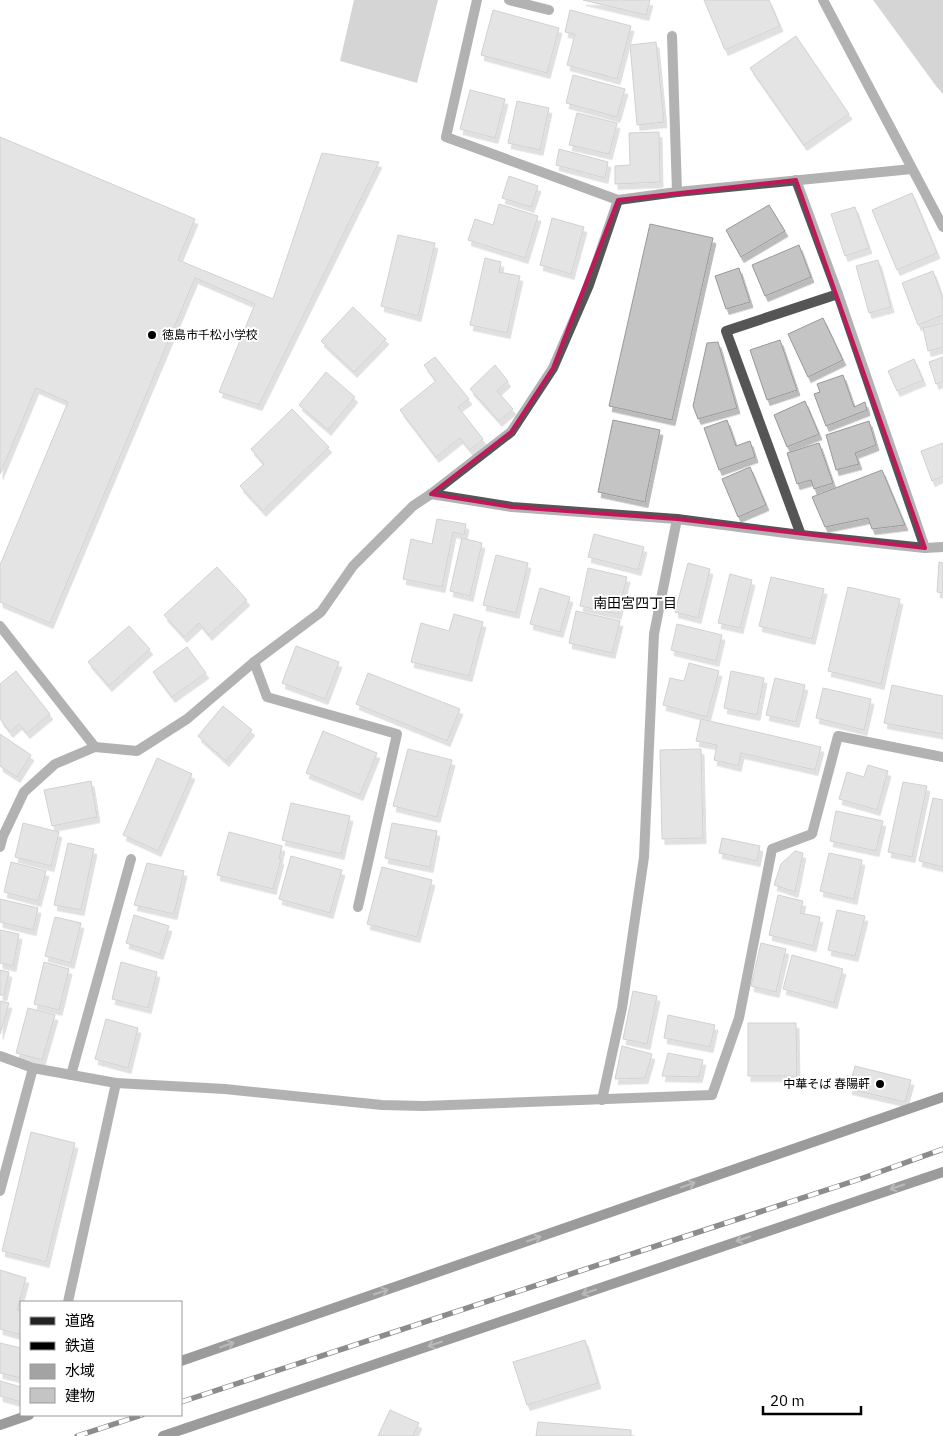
<svg xmlns="http://www.w3.org/2000/svg" width="943" height="1436" font-family="'IBM Plex Sans','Noto Sans JP',sans-serif">
  <style>
    .water { fill: #a3a3a3 }
    .building { fill: #c4c4c4; stroke: #999; filter: url(#shadow) }
    .lines { fill: none; stroke-linecap: round; stroke-linejoin: round }
    .lane { stroke: #555; stroke-width: 10 }
    .street { stroke: #555; stroke-width: 10 }
    .secondary { stroke: #222; stroke-width: 10 }
    .rail-casing { stroke: #000; stroke-width: 5.5 }
    .rail { stroke: #fff; stroke-width: 4; stroke-dasharray: 11; stroke-linecap: butt }
    .oneway { stroke: #646464 }
    .marked { fill: none; stroke: #c2185b; stroke-width: 4; stroke-linejoin: round }
    .poi-dot { fill: #000; stroke: #fff; stroke-width: 2 }
    .labels { text-anchor: middle; stroke-width: 4; stroke-linejoin: round; paint-order: stroke }
    .poi-label { font-size: 12px; fill: #000; stroke: #fff; text-anchor: start }
    .neighbourhood-label { font-size: 14px; fill: #000; stroke: #fff }
  </style>
  <defs>
    <filter id="shadow"><feDropShadow dx="3" dy="5.5" stdDeviation="0" flood-color="#0004"/></filter>
  </defs>
  <rect width="100%" height="100%" fill="#fff"/>
  <g class="water">
    <polygon points="354,0 438,0 417,83 340,61"/>
    <polygon points="873,0 943,0 943,94 936,86"/>
  </g>
  <g class="building">
    <polygon points="583,0 650,0 646,15"/>
    <polygon points="704,0 769,0 780,26 725,50"/>
    <polygon points="493,10 559,28 547,73 481,55"/>
    <polygon points="570,10 631,26 617,79 567,65 575,34 565,32"/>
    <polygon points="796,36 849,114 804,145 750,68"/>
    <polygon points="656,42 664,122 637,125 630,45"/>
    <polygon points="573,75 625,89 617,117 566,103"/>
    <polygon points="470,90 505,99 495,138 460,129"/>
    <polygon points="517,101 549,108 540,150 508,143"/>
    <polygon points="577,113 617,123 609,154 569,145"/>
    <polygon points="659,132 660,182 615,184 615,166 630,165 629,133"/>
    <polygon points="0,137 195,219 178,260 273,299 322,153 379,162 259,405 219,392 255,304 195,278 50,623 0,602 0,565 68,402 36,388 0,474"/>
    <polygon points="559,149 608,162 605,178 556,165"/>
    <polygon points="509,176 538,186 531,207 502,198"/>
    <polygon points="912,193 937,253 897,270 872,210"/>
    <polygon points="499,204 538,216 525,258 468,240 475,219 493,225"/>
    <polygon points="769,205 785,231 741,257 726,230"/>
    <polygon points="855,207 869,248 845,256 831,214"/>
    <polygon points="552,218 584,227 571,274 540,265"/>
    <polygon points="650,224 713,238 672,420 609,406"/>
    <polygon points="398,235 435,243 418,316 381,306"/>
    <polygon points="799,245 811,277 765,296 752,265"/>
    <polygon points="485,258 501,262 499,272 520,276 507,333 470,325"/>
    <polygon points="878,260 891,307 869,313 856,266"/>
    <polygon points="739,268 750,302 726,309 715,276"/>
    <polygon points="933,271 943,299 943,315 918,325 902,283"/>
    <polygon points="353,307 386,339 354,372 321,341"/>
    <polygon points="823,318 843,360 808,377 788,334"/>
    <polygon points="943,323 943,347 928,351 923,328"/>
    <polygon points="780,340 797,390 767,400 750,350"/>
    <polygon points="718,342 737,408 698,419 693,406 707,343"/>
    <polygon points="435,357 469,399 458,407 483,439 470,450 460,438 436,457 400,410 436,381 424,365"/>
    <polygon points="943,357 943,381 936,384 929,362"/>
    <polygon points="914,359 923,380 897,391 888,371"/>
    <polygon points="495,365 508,381 497,391 513,409 499,421 470,389"/>
    <polygon points="326,372 355,397 328,430 299,405"/>
    <polygon points="843,375 854,407 865,402 867,410 826,426 814,394 820,392 817,384"/>
    <polygon points="805,401 819,434 787,447 774,415"/>
    <polygon points="292,409 329,447 263,511 240,486 264,464 251,449"/>
    <polygon points="613,420 660,430 645,502 598,492"/>
    <polygon points="727,420 736,446 750,441 755,457 719,470 704,428"/>
    <polygon points="869,421 876,445 855,453 859,464 836,470 826,435"/>
    <polygon points="819,443 833,483 814,489 811,480 797,484 787,453"/>
    <polygon points="943,443 943,476 932,481 921,451"/>
    <polygon points="750,467 766,505 738,517 722,479"/>
    <polygon points="882,470 905,525 872,529 868,518 825,527 812,497"/>
    <polygon points="437,519 466,524 464,535 453,532 442,587 403,579 411,539 432,544"/>
    <polygon points="594,534 644,547 638,570 588,557"/>
    <polygon points="462,538 482,543 470,596 450,591"/>
    <polygon points="496,555 528,563 516,613 483,605"/>
    <polygon points="939,562 943,563 943,593 937,592"/>
    <polygon points="688,563 710,569 698,618 675,612"/>
    <polygon points="217,567 247,600 209,635 199,623 184,637 164,615"/>
    <polygon points="588,568 627,577 618,614 580,606"/>
    <polygon points="730,574 752,580 740,628 718,623"/>
    <polygon points="771,577 824,589 812,639 759,626"/>
    <polygon points="848,587 900,599 881,684 828,671"/>
    <polygon points="540,588 570,597 560,632 530,624"/>
    <polygon points="576,611 620,621 612,653 569,643"/>
    <polygon points="454,614 483,622 469,676 411,662 421,623 449,631"/>
    <polygon points="677,624 722,635 716,661 671,650"/>
    <polygon points="129,626 150,649 109,686 88,662"/>
    <polygon points="296,646 339,662 325,699 282,683"/>
    <polygon points="187,647 206,673 172,697 153,672"/>
    <polygon points="689,663 719,671 707,717 663,705 670,678 684,681"/>
    <polygon points="16,671 50,714 27,733 19,724 10,732 0,719 0,684"/>
    <polygon points="731,671 764,678 757,715 724,708"/>
    <polygon points="368,673 460,709 447,741 356,704"/>
    <polygon points="775,678 805,685 796,722 766,715"/>
    <polygon points="892,685 943,696 943,734 884,723"/>
    <polygon points="823,688 871,699 864,730 816,718"/>
    <polygon points="223,706 252,730 226,761 198,736"/>
    <polygon points="701,719 821,747 815,770 741,753 738,766 714,760 717,745 696,741"/>
    <polygon points="323,731 377,753 360,795 306,773"/>
    <polygon points="0,734 31,755 17,777 0,766"/>
    <polygon points="408,749 452,760 437,817 393,806"/>
    <polygon points="701,749 703,838 662,839 660,750"/>
    <polygon points="157,758 192,774 158,851 123,835"/>
    <polygon points="868,765 888,771 877,810 839,799 847,772 864,777"/>
    <polygon points="91,781 97,817 52,826 44,790"/>
    <polygon points="903,782 927,786 912,857 888,852"/>
    <polygon points="933,798 943,800 943,867 919,861"/>
    <polygon points="291,803 350,816 341,854 282,840"/>
    <polygon points="836,811 883,821 876,851 830,841"/>
    <polygon points="23,823 59,832 51,866 15,857"/>
    <polygon points="392,823 437,831 430,867 385,858"/>
    <polygon points="229,832 282,846 279,859 281,859 273,889 217,875"/>
    <polygon points="722,838 760,846 757,861 719,853"/>
    <polygon points="68,843 94,849 81,910 54,905"/>
    <polygon points="795,851 803,853 795,892 774,885 781,864"/>
    <polygon points="829,853 862,860 854,899 820,891"/>
    <polygon points="291,856 342,870 330,913 279,899"/>
    <polygon points="11,862 46,871 38,901 4,892"/>
    <polygon points="147,863 184,871 174,914 134,905"/>
    <polygon points="382,867 432,880 417,937 367,924"/>
    <polygon points="778,895 803,901 800,913 820,917 813,946 769,935"/>
    <polygon points="0,899 38,908 33,930 0,922"/>
    <polygon points="837,910 865,916 855,956 828,950"/>
    <polygon points="134,915 169,926 160,954 126,943"/>
    <polygon points="55,917 81,923 71,963 45,956"/>
    <polygon points="0,930 19,934 13,966 0,963"/>
    <polygon points="761,943 786,949 776,992 751,986"/>
    <polygon points="792,955 843,969 834,1003 783,989"/>
    <polygon points="44,962 69,969 59,1010 34,1004"/>
    <polygon points="121,962 157,972 148,1008 112,999"/>
    <polygon points="0,970 9,972 4,995 0,995"/>
    <polygon points="633,991 657,996 647,1044 623,1039"/>
    <polygon points="0,1001 9,1003 0,1034"/>
    <polygon points="28,1008 55,1015 42,1060 16,1053"/>
    <polygon points="668,1015 715,1025 710,1047 664,1038"/>
    <polygon points="106,1019 138,1028 128,1068 95,1059"/>
    <polygon points="748,1023 796,1023 797,1076 748,1076"/>
    <polygon points="622,1046 652,1054 645,1078 615,1079"/>
    <polygon points="668,1053 703,1060 699,1077 662,1076"/>
    <polygon points="855,1066 911,1080 905,1102 849,1089"/>
    <polygon points="31,1132 75,1143 46,1262 2,1251"/>
    <polygon points="0,1270 26,1278 17,1310 21,1311 21,1335 0,1329"/>
    <polygon points="585,1340 598,1383 527,1405 513,1362"/>
    <polygon points="0,1343 21,1348 21,1378 0,1373"/>
    <polygon points="0,1381 21,1387 21,1402 0,1396"/>
    <polygon points="390,1410 419,1423 413,1436 378,1436"/>
    <polygon points="538,1422 631,1430 631,1436 536,1436"/>
  </g>
  <g class="lines">
    <g class="lane">
      <polyline points="509,0 549,10"/>
      <polyline points="672,36 677,192"/>
    </g>
    <g class="street">
      <polyline points="477,0 446,137 618,200 677,192 912,169"/>
      <polyline points="823,0 943,227"/>
      <polyline points="796,180 838,294 726,331 801,535"/>
      <polyline points="618,200 589,285 553,368 511,432 431,494 512,507 677,519 801,535 925,548 943,547"/>
      <polyline points="838,294 925,548"/>
      <polyline points="0,626 95,747 137,751 187,719 254,662 321,612 353,566 413,506 431,494"/>
      <polyline points="254,662 267,697 397,734 358,907"/>
      <polyline points="0,847 3,836 24,792 55,764 95,747"/>
      <polyline points="0,1056 33,1068 116,1083 68,1302"/>
      <polyline points="71,1075 131,859"/>
      <polyline points="116,1083 225,1089 382,1105 424,1106 712,1095 739,1018 772,849 812,834 838,736 943,757"/>
      <polyline points="602,1100 622,1008 644,857 654,634 677,519"/>
      <polyline points="0,1191 33,1068"/>
    </g>
    <g class="secondary">
      <polyline points="181,1361 943,1097"/>
      <polyline points="0,1425 29,1415"/>
      <polyline points="163,1436 943,1172"/>
    </g>
    <g class="rail-casing">
      <g id="rail">
        <polyline points="181,1402 863,1178 943,1149"/>
        <polyline points="77,1436 142,1415"/>
      </g>
    </g>
    <use href="#rail" class="rail"/>
  </g>
  <defs><path id="oneway-shaft" d="M-6 0H5M1.5-3L5.5 0L1.5 3" fill="none" stroke-width="1.6" stroke-linecap="round" stroke-linejoin="round" transform="scale(1.25)"/></defs>
  <g class="oneway">
    <use href="#oneway-shaft" transform="translate(688 1185) rotate(-19)"/>
    <use href="#oneway-shaft" transform="translate(897 1187) rotate(161)"/>
    <use href="#oneway-shaft" transform="translate(534 1239) rotate(-19)"/>
    <use href="#oneway-shaft" transform="translate(743 1239) rotate(161)"/>
    <use href="#oneway-shaft" transform="translate(381 1292) rotate(-19)"/>
    <use href="#oneway-shaft" transform="translate(589 1292) rotate(161)"/>
    <use href="#oneway-shaft" transform="translate(435 1344) rotate(161)"/>
    <use href="#oneway-shaft" transform="translate(227 1345) rotate(-19)"/>
  </g>
  <path d="M0 0H943V1436H0ZM796 180 925 548 677 519 512 507 431 494 511 432 553 368 618 200Z" fill="#fff" fill-opacity=".55" fill-rule="evenodd"/>
  <path class="marked" d="M796 180 925 548 677 519 512 507 431 494 511 432 553 368 618 200Z"/>
  <g class="poi-dot">
    <circle cx="152" cy="335" r="5"/>
    <circle cx="880" cy="1084" r="5"/>
  </g>
  <g class="labels">
    <g class="poi-label">
      <text x="162" y="339">徳島市千松小学校</text>
      <text x="870" y="1088" text-anchor="end">中華そば 春陽軒</text>
    </g>
    <g class="neighbourhood-label">
      <text x="635" y="608">南田宮四丁目</text>
    </g>
  </g>
  <rect x="20" y="1301" width="162" height="115" fill="#ffffff" stroke="#999999"/>
  <rect x="30" y="1317" width="25" height="8" fill="#222222" stroke="#999999"/>
  <text x="65" y="1326" font-size="15" fill="#000000">道路</text>
  <rect x="30" y="1342" width="25" height="8" fill="#000000" stroke="#999999"/>
  <text x="65" y="1351" font-size="15" fill="#000000">鉄道</text>
  <rect x="30" y="1364" width="25" height="15" fill="#a3a3a3" stroke="#999999"/>
  <text x="65" y="1376" font-size="15" fill="#000000">水域</text>
  <rect x="30" y="1388" width="25" height="15" fill="#c4c4c4" stroke="#999999"/>
  <text x="65" y="1401" font-size="15" fill="#000000">建物</text>
  <path d="M763 1406v8h98v-8" fill="none" stroke="#000000" stroke-width="2.5"/>
  <text x="770" y="1406" font-size="15" fill="#000000" stroke="#ffffff" stroke-width="4" paint-order="stroke">20 m</text>
</svg>
